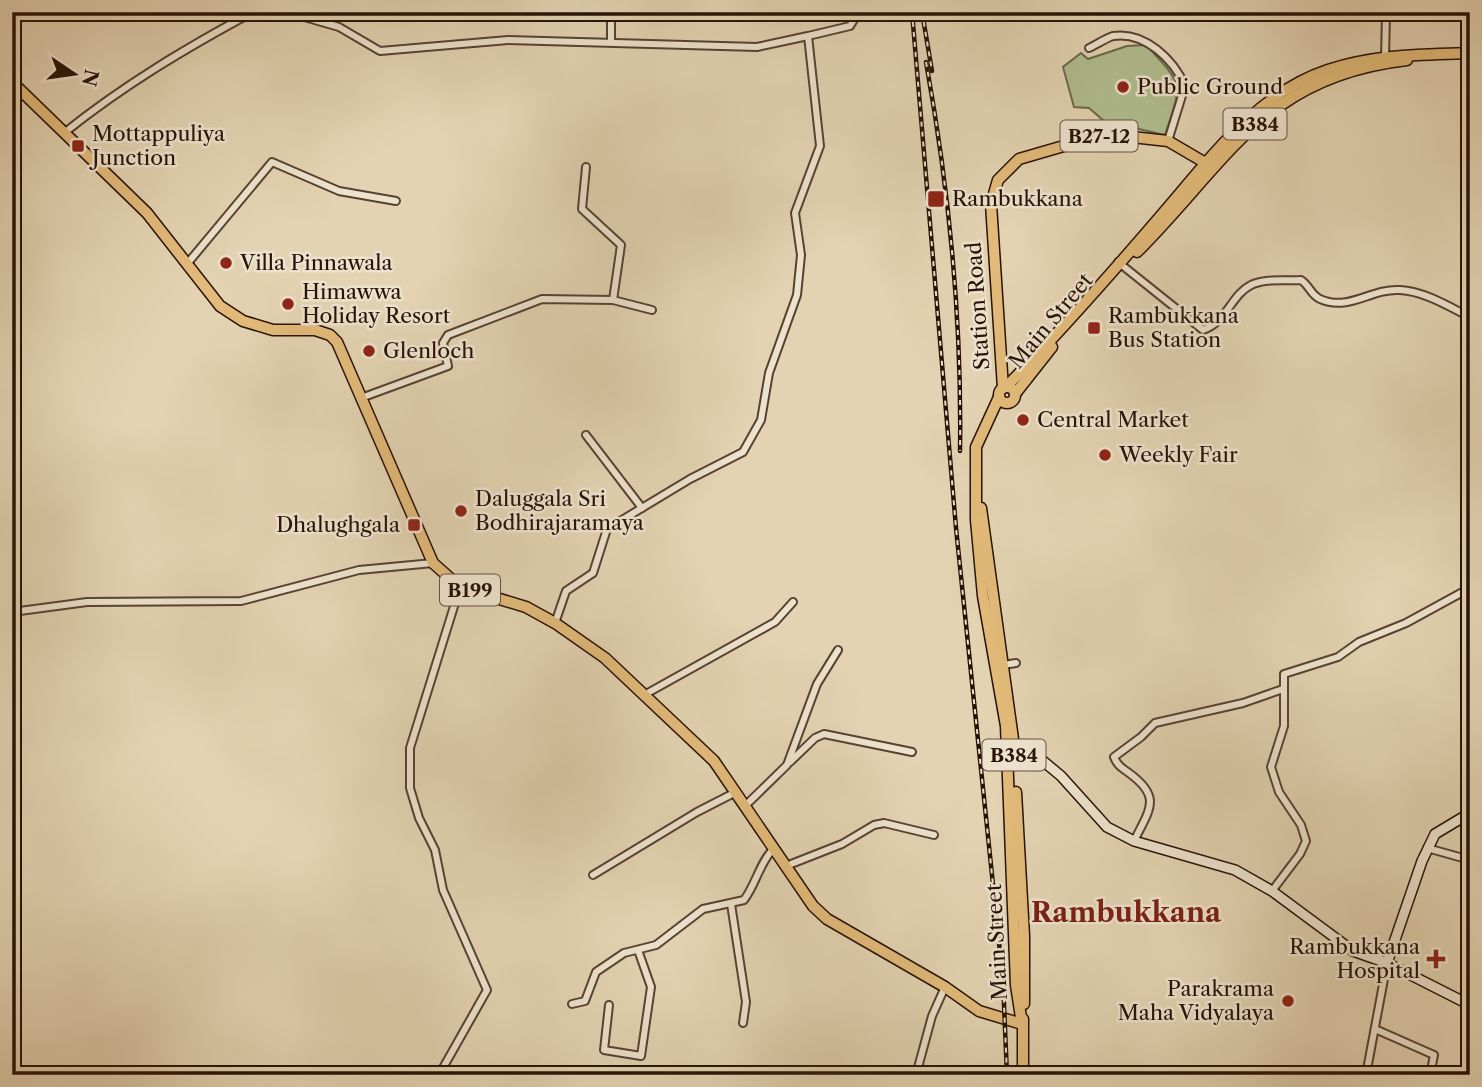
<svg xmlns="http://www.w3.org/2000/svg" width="1482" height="1087" font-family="'Libre Caslon Text',serif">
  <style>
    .green { fill: #b0bd8f; stroke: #6c684b; stroke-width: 2 }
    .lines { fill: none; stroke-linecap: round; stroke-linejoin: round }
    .street-casing { stroke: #574232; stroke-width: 10 }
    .secondary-casing { stroke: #281207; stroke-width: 12 }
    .primary-casing { stroke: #281207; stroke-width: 13 }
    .street { stroke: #ede2cd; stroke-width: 6 }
    .secondary { stroke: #ede2cd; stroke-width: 9 }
    .primary { stroke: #e2ba79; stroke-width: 10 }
    .rail-casing { stroke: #281207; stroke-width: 4.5 }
    .rail { stroke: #ede2cd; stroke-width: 2; stroke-dasharray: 5; stroke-linecap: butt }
    .poi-dot { fill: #8f2418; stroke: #ede2cd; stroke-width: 2.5 }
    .labels { text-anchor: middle; stroke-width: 5; stroke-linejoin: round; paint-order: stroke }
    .shield { fill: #ede2cd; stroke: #635042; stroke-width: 2 }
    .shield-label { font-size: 19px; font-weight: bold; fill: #281207 }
    .poi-label { font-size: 21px; fill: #281207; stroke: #ede2cd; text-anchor: start }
    .street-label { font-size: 21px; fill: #281207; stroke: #ede2cd }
    .district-label { font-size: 28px; font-weight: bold; fill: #7a1f14; stroke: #ede2cd }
  </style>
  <rect width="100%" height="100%" fill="#e3d3b2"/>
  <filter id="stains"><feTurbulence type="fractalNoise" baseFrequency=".00286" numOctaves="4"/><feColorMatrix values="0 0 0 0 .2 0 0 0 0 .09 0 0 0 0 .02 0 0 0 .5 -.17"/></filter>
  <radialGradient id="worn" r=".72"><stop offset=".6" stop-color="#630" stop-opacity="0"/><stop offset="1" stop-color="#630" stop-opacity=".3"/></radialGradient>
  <path class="green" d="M1146 45C1185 86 1182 83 1165 135L1104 121 1089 108 1074 107 1063 67 1081 53 1088 59 1127 46Z"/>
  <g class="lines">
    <g class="street-casing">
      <g id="street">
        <polyline points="287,12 339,27 380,51 508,40 757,47 808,36 820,146 795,213 801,255 797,295 769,373 761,420 743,452 690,479 607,529 593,573 566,591 555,623"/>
        <polyline points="808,36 850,26 855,18 852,12"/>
        <polyline points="611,42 611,12"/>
        <path d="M1089 48C1096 45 1106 38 1113 36 1145 31 1174 60 1185 86L1168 141"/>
        <polyline points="1385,59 1386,12"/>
        <polyline points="1470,132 1465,145 1470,152"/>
        <path d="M64 133C124 85 186 48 253 12"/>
        <polyline points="586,167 582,209 621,245 613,300"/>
        <path d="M1118 262 1203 330C1227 322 1231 295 1251 285 1265 278 1285 281 1301 280 1309 285 1311 295 1320 299 1349 312 1371 288 1400 290 1421 291 1443 303 1462 313"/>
        <polyline points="187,264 272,162 339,191 396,201"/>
        <polyline points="361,398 448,366 443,343 448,335 542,299 613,300 652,310"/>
        <polyline points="586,435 642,508"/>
        <polyline points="12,612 87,602 241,601 359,570 433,563"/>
        <polyline points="1003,665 1016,663"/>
        <polyline points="644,695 775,622 793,602"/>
        <polyline points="790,762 815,738 824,734 912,752"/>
        <polyline points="746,805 787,765 817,684 838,650"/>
        <path d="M1134 841C1150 809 1162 797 1129 773 1122 768 1117 765 1114 757L1141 737 1155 723 1243 703 1283 689"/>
        <polyline points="1427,848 1470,860"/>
        <polyline points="786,866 842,844 874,825 884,823 934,835"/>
        <polyline points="593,875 697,812 736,792"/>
        <polyline points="1272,891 1300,854 1306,841 1301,825 1279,792 1271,767 1284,726 1284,674 1338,657 1359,642 1406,623 1470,588"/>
        <polyline points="731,904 746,1002 743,1023"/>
        <path d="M572 1004 585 1001 596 972 624 953 656 945 703 909 744 900C756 884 760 862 774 848"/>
        <polyline points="609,1005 604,1050 641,1056 651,987 638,950"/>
        <polyline points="1375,1029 1434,1055 1430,1075"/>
        <polyline points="439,1075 487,990 443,890 435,850 419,818 410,788 410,748 460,587"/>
        <polyline points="916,1075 932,1016 945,987"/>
        <polyline points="1366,1075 1387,963"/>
      </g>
    </g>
    <g class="secondary-casing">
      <g id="secondary">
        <polyline points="1008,754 1037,756 1061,776 1107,827 1134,841 1235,870 1272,891 1353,951 1387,963 1470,1005"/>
        <polyline points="1387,963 1422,861 1435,834 1470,813"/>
      </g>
    </g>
    <g class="primary-casing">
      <g id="primary">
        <polyline points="12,82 147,213 220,306 243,321 273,330 315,330 330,335 337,342 433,563 460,587 526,607 555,623 605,658 714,761 813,906 827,919 945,987 979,1011 1022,1024"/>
        <path d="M1137 252C1228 161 1264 76 1407 60"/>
        <circle cx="1007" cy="395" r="8"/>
        <path d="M1006 387C1059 333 1110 275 1159 218 1208 162 1255 94 1328 70 1376 54 1421 55 1470 53"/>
        <polyline points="1003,388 991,204 998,180 1019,159 1105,134 1168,141 1209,165"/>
        <polyline points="1015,394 1052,347"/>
        <polyline points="999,397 976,447 976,520 983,596 1006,726 1016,985 1022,1024"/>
        <polyline points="981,508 1013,739"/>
        <polyline points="1016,792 1024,936 1024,1004"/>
        <polyline points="1023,1019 1023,1075"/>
      </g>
    </g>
    <use href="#street" class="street"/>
    <use href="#secondary" class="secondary"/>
    <use href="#primary" class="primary"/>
    <g class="rail-casing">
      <g id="rail">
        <polyline points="912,12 956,528 1003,981 1007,1075"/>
        <polyline points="922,12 932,71"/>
        <path d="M926 62C949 189 962 321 960 451"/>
      </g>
    </g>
    <use href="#rail" class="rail"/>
  </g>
  <g class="poi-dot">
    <circle cx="1123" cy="87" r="7"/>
    <rect x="71" y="139" width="14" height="14" rx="3.5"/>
    <rect x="927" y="190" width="18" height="18" rx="3.5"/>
    <circle cx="226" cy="263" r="7"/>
    <circle cx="288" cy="304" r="7"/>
    <rect x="1087" y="321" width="14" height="14" rx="3.5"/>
    <circle cx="369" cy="351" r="7"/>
    <circle cx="1023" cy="420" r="7"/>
    <circle cx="1105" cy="455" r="7"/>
    <circle cx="461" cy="511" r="7"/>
    <rect x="407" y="518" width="14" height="14" rx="3.5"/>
    <path d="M1432.5 948.5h7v7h7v7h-7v7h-7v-7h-7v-7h7z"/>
    <circle cx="1288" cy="1001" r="7"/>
  </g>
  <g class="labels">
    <g class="shield">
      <rect x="1223.5" y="108.5" width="63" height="31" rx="5"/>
      <rect x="1060.5" y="120.5" width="77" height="31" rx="5"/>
      <rect x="440" y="574.5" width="60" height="31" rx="5"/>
      <rect x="982.5" y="739.5" width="63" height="31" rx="5"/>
    </g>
    <g class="shield-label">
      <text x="1255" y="131">B384</text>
      <text x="1099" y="143">B27-12</text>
      <text x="470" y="597">B199</text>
      <text x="1014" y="762">B384</text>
    </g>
    <g class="poi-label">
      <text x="1137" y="94">Public Ground</text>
      <text x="92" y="141">Mottappuliya<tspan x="92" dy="24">Junction</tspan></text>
      <text x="952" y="206">Rambukkana</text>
      <text x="240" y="270">Villa Pinnawala</text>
      <text x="302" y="299">Himawwa<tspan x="302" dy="24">Holiday Resort</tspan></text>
      <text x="1108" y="323">Rambukkana<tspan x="1108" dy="24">Bus Station</tspan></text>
      <text x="383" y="358">Glenloch</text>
      <text x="1037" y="427">Central Market</text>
      <text x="1119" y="462">Weekly Fair</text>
      <text x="475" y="506">Daluggala Sri<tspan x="475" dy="24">Bodhirajaramaya</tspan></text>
      <text x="400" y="532" text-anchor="end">Dhalughgala</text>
      <text x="1420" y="954" text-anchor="end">Rambukkana<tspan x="1420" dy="24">Hospital</tspan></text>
      <text x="1274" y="996" text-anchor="end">Parakrama<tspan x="1274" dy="24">Maha Vidyalaya</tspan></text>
    </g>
    <g class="street-label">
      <text transform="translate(978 306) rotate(-94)" y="7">Station Road</text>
      <text transform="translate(1051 321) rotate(-50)" y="7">Main Street</text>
      <text transform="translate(997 942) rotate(-93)" y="7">Main Street</text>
    </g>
    <g class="district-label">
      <text x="1126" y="922">Rambukkana</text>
    </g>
  </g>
  <rect width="1482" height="1087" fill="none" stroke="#e3d3b2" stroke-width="42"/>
  <rect x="14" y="14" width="1454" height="1059" fill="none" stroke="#281207" stroke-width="3.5"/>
  <rect x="21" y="21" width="1440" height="1045" fill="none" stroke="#281207" stroke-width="2"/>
  <g transform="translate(74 74) rotate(103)" stroke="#ede2cd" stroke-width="5" paint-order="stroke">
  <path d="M0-5L12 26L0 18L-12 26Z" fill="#281207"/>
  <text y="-10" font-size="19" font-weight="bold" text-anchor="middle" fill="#281207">N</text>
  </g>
  <rect width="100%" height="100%" filter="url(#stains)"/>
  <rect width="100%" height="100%" fill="url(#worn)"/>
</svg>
